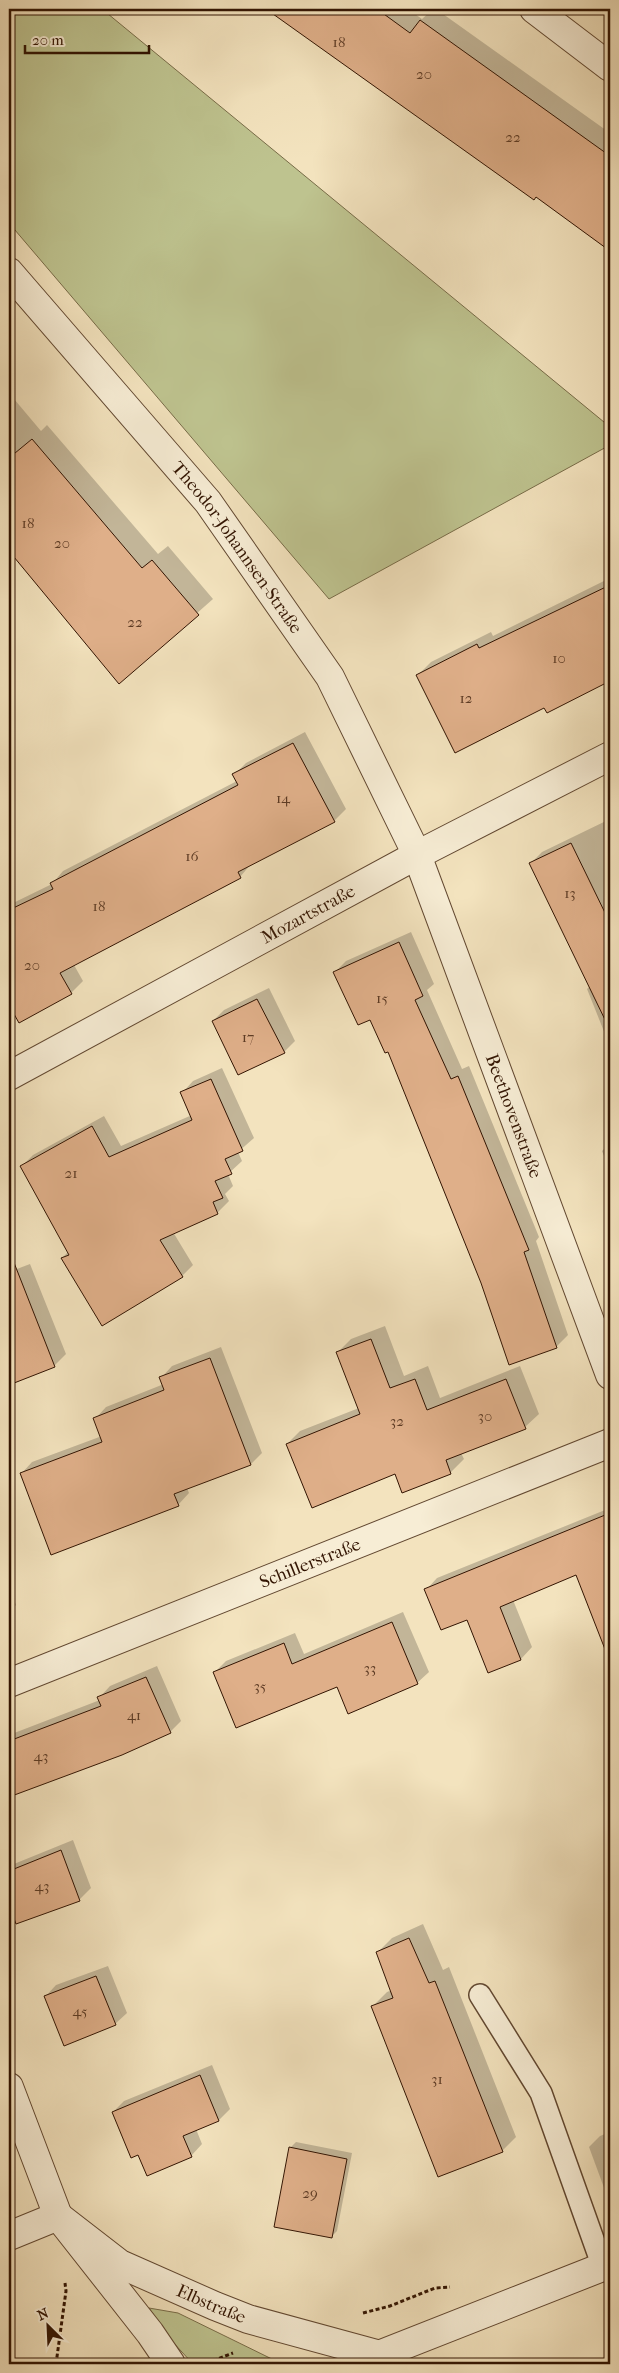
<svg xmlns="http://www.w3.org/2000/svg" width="619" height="2373" font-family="'IM FELL French Canon',serif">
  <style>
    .green { fill: #bec38f; stroke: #786c48 }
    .shadow { fill: #0003 }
    .building { fill: #dfaf89; stroke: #321402 }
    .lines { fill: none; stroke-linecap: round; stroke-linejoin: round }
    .service-casing { stroke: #624831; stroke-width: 24 }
    .minor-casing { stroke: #624831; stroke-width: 30 }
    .tertiary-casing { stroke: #624831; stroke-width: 30 }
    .path { stroke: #321402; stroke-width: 3; stroke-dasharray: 4 2.5; stroke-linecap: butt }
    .service { stroke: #f7edd5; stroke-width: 21 }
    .minor { stroke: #f7edd5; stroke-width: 28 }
    .tertiary { stroke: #f7edd5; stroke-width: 28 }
    .labels { text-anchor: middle; stroke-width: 4.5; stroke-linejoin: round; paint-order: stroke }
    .number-label { font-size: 15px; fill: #5d3b24 }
    .street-label { font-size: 18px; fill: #321402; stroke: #f7edd5 }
  </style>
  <rect width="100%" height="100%" fill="#f3e3be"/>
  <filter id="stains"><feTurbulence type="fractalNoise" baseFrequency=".004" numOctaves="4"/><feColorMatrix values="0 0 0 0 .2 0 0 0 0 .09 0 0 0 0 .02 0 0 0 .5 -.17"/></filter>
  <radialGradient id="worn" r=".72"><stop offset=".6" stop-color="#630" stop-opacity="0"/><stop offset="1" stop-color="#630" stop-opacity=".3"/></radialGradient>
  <g class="green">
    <polygon points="19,9 102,9 610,427 610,445 329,599 9,223 9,18"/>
    <polygon points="149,2308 178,2313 278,2362 273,2364 193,2364 170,2339"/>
  </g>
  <g class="shadow">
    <polygon points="271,9 408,9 422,19 433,9 436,9 610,133 610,249"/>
    <polygon points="9,393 41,431 47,425 158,554 168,546 213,599 119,682 9,549"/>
    <polygon points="610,578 610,679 608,681 545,706 418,675 431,662 491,632 493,636"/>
    <polygon points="305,732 346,809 334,821 251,864 240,877 74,965 83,981 71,993 19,1021 9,1002 9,905 52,884 63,871 237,781 234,775 246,763"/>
    <polygon points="610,819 610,877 606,880 610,889 609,1044 587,989 590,986 530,864 542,852"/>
    <polygon points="411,932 434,984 427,990 462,1069 469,1066 539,1237 536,1241 568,1335 557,1346 509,1363 482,1283 389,1050 370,1018 335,972 346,961"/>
    <polygon points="269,988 295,1041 284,1052 213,1021 224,1010"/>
    <polygon points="222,1068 254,1138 238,1152 242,1161 228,1174 233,1186 225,1194 229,1201 217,1213 173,1232 193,1265 182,1276 62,1258 69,1251 22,1166 33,1155 104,1116 121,1146 192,1115 182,1093 193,1081"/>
    <polygon points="610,1143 610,1171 602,1151"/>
    <polygon points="30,1264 66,1354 54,1366 9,1384 9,1272"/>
    <polygon points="385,1326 404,1376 428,1366 440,1398 520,1366 539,1414 525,1427 461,1453 464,1459 450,1473 396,1472 287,1444 300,1431 359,1408 338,1352 351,1339"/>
    <polygon points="221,1347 262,1453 251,1464 187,1488 189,1493 178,1505 21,1474 32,1462 102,1436 95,1419 106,1407 164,1384 161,1378 172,1366"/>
    <polygon points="610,1508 610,1606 592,1613 577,1573 513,1600 532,1647 521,1659 489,1671 467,1619 426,1590 437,1578"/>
    <polygon points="9,1587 16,1605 9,1612"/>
    <polygon points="403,1612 429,1672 417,1683 337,1685 215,1672 226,1661 295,1633 304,1654"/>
    <polygon points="157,1666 181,1721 170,1732 16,1793 9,1775 9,1735 100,1700 99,1698 110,1686"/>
    <polygon points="73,1840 91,1888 79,1900 17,1923 9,1901 9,1866"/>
    <polygon points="423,1924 443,1970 449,1967 516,2137 502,2151 372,2007 387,1992 392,1990 377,1953 392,1938"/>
    <polygon points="108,1966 127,2013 115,2024 45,1997 56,1985"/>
    <polygon points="212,2065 230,2109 219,2120 196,2129 202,2144 191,2156 138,2153 113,2112 124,2101"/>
    <polygon points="610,2132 610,2204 589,2147 600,2136"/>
    <polygon points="296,2142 352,2153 337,2231 331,2237 290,2148"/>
  </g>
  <g class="building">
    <polygon points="266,9 377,9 410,33 420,20 610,156 610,251 536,197 534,200"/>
    <polygon points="32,439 142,568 152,560 199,615 119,684 9,551 9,458"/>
    <polygon points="610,585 610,681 547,713 544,708 455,753 416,675 477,644 479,648"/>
    <polygon points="293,743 335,822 238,872 241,878 60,973 72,994 19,1023 9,1005 9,910 53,889 50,883 238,785 232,774"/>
    <polygon points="571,843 610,923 610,1030 529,863"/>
    <polygon points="399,942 423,996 415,1000 451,1079 458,1076 529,1250 524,1252 557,1348 509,1365 481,1283 388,1052 385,1053 370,1020 358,1025 333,972"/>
    <polygon points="257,999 285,1053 238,1075 212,1021"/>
    <polygon points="211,1079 243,1151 225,1159 232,1174 215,1181 223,1198 213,1202 218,1214 160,1240 183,1277 102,1326 61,1258 69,1255 20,1166 92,1126 109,1157 192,1120 180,1092"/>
    <polygon points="9,1255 11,1255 55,1367 9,1385"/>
    <polygon points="371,1339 390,1388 415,1379 427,1410 506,1379 526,1429 446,1460 451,1474 402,1493 395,1474 312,1508 286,1444 360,1414 336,1352"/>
    <polygon points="210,1358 251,1465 174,1494 179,1506 51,1555 20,1473 102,1442 93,1418 164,1390 159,1377"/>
    <polygon points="610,1513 610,1657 608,1657 576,1575 500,1607 521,1660 488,1673 467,1620 441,1630 424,1589"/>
    <polygon points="392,1622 418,1684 348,1714 337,1687 236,1728 213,1672 284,1643 292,1664"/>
    <polygon points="146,1677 171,1733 122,1755 9,1797 9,1741 101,1706 97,1697"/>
    <polygon points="61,1850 80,1901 16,1924 9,1904 9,1871"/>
    <polygon points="409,1938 429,1983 435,1981 503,2152 438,2177 371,2006 393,1998 376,1952"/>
    <polygon points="96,1976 116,2025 64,2046 44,1996"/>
    <polygon points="200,2075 219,2121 183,2136 192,2157 147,2176 138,2155 131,2158 112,2112"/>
    <polygon points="289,2147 347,2159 332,2238 274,2227"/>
  </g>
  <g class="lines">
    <g class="service-casing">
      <polyline id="service" points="480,1995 541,2093 603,2267"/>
    </g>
    <g class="minor-casing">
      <g id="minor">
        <polyline points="534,9 610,67"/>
        <path id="s1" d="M9 272 208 502 330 677 417 855 610 1375"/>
        <path id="s2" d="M9 1076 417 855 610 756"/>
        <path id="s3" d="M9 1683 610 1443"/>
        <polyline points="9,2087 58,2216 150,2333 171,2364"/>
        <path id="s4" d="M58 2216 120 2264 215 2306 248 2319 380 2355"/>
        <polyline points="9,2236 58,2216"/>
      </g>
    </g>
    <g class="tertiary-casing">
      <polyline id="tertiary" points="356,2364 610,2264"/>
    </g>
    <g class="path">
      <polyline points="363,2313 390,2306 435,2288 450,2287"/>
      <polyline points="207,2363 233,2353"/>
      <polyline points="56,2364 66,2291 65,2283"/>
    </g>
    <use href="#service" class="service"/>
    <use href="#minor" class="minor"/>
    <use href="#tertiary" class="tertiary"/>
  </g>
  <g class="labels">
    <g class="number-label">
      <text x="339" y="47">18</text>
      <text x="424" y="79">20</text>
      <text x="513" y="142">22</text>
      <text x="28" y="528">18</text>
      <text x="62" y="548">20</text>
      <text x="135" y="627">22</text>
      <text x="559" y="663">10</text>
      <text x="466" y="703">12</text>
      <text x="283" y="803">14</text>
      <text x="192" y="861">16</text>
      <text x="570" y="898">13</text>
      <text x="99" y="911">18</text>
      <text x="32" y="970">20</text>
      <text x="382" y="1003">15</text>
      <text x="248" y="1042">17</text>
      <text x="71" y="1178">21</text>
      <text x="485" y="1421">30</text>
      <text x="397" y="1426">32</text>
      <text x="370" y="1673">33</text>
      <text x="260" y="1691">35</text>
      <text x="134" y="1720">41</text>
      <text x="41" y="1761">43</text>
      <text x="42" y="1891">43</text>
      <text x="80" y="2016">45</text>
      <text x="437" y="2084">31</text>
      <text x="310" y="2198">29</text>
    </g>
    <g class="street-label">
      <text dy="6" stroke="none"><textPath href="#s1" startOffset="358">Theodor-Johannsen-Straße</textPath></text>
      <text dy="6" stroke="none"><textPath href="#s2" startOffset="340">Mozartstraße</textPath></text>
      <text dy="6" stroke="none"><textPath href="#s1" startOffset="994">Beethovenstraße</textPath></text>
      <text dy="6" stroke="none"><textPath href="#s3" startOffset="324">Schillerstraße</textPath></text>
      <text dy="6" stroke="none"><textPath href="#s4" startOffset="178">Elbstraße</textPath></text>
    </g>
  </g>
  <rect width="619" height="2373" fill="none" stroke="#f3e3be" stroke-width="30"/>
  <rect x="10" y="10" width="599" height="2353" fill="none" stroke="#321402" stroke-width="2.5"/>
  <rect x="15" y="15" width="589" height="2343" fill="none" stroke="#321402"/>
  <g transform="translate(48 2326) rotate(336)" stroke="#f7edd5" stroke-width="4" paint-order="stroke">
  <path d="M0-4L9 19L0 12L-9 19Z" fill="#321402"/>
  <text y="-8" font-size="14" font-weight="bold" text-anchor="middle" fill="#321402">N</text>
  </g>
  <path d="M25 45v8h124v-8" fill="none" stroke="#321402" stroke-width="2.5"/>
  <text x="32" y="45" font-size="15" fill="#321402" stroke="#f7edd5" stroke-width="4" paint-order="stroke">20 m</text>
  <rect width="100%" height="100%" filter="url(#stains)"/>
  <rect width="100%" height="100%" fill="url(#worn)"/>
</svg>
